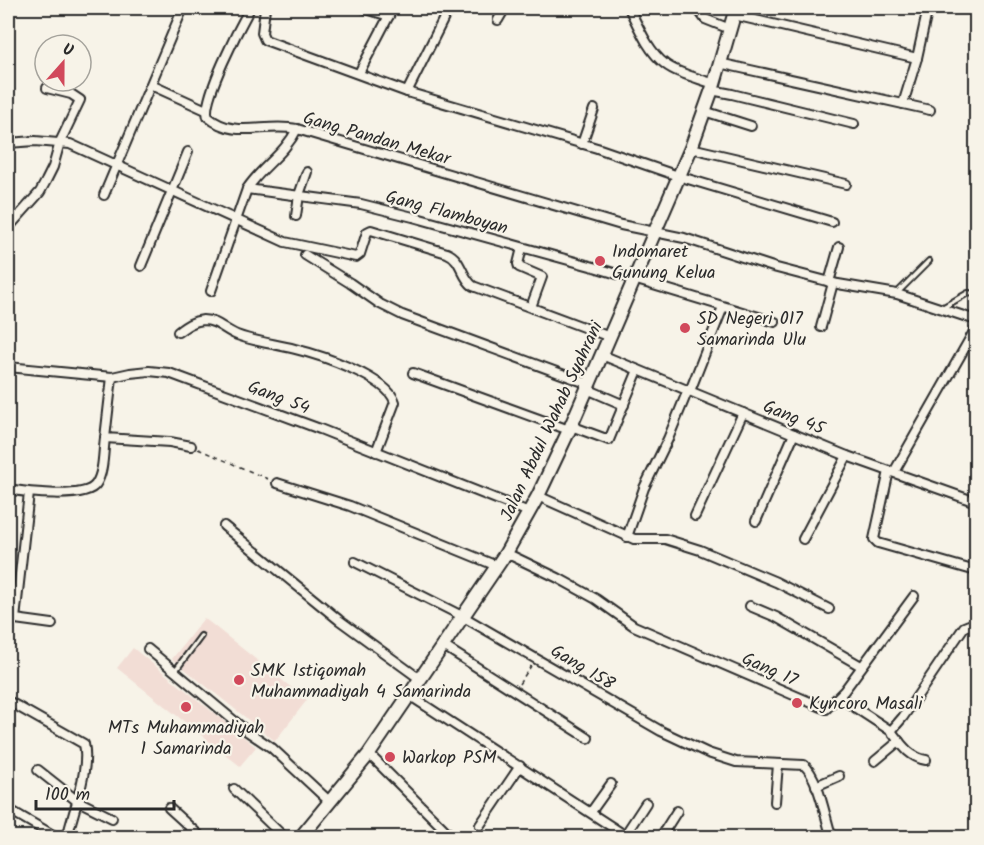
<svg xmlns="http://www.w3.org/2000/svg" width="984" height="845" font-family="Kalam,sans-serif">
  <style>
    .built { fill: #f2ddd5 }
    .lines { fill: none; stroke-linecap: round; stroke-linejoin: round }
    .service-casing { stroke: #2b2b2b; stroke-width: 8 }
    .minor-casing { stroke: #2b2b2b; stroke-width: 12 }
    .trunk-casing { stroke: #2b2b2b; stroke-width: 16 }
    .path { stroke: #2b2b2b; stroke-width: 1.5; stroke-dasharray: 4.5 4.5; stroke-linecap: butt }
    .service { stroke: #f7f3e8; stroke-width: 4 }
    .minor { stroke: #f7f3e8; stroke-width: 8 }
    .trunk { stroke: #f7f3e8; stroke-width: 12 }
    .poi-dot { fill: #d1495b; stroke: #f7f3e8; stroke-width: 2 }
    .labels { text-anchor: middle; stroke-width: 4.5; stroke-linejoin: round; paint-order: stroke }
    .street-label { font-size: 18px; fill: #2b2b2b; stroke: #f7f3e8 }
    .poi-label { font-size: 18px; fill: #2b2b2b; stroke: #f7f3e8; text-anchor: start }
  </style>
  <rect width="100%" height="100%" fill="#f7f3e8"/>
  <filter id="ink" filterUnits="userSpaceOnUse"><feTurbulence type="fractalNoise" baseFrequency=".0167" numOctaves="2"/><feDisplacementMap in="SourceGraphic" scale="12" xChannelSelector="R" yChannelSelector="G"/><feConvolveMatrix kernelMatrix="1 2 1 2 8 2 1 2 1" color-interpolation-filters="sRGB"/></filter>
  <g filter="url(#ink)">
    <g class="built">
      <polygon points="204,618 307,700 275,741 172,659"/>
      <polygon points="133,648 256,747 240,766 117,668"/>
    </g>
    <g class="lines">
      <g class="service-casing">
        <g id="service">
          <polyline points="897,293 929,261"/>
          <polyline points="942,308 968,293 976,294"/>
          <polyline points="175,671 201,636"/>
        </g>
      </g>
      <g class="minor-casing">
        <g id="minor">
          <path d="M250 8C240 26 201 101 208 117 235 140 265 122 297 129L621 225 684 238 773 267 838 284 897 294 976 320"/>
          <polyline points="265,8 262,33 265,40 407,92"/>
          <polyline points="363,8 389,16"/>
          <polyline points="449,8 407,92 597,148 678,176 832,222"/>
          <path d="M629 8C638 26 648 51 665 64 678 74 698 78 714 84"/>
          <polyline points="697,8 705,19 730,29"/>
          <polyline points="734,15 917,58"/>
          <polyline points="498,20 505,8"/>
          <polyline points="719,63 930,110"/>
          <polyline points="359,73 393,8"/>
          <polyline points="151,85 206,110"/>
          <polyline points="711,90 732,94 854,124"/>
          <polyline points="903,104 917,58 928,8"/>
          <polyline points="704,111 751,126"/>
          <path d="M8 143 35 141 70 144 285 242 356 257 360 254 367 232 371 230 447 253C462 259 461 277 473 286L610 337"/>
          <polyline points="582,144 594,109"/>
          <polyline points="691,148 846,184"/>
          <polyline points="247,189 361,204 413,217 594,267 775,322"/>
          <polyline points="104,195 183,8"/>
          <polyline points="296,216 299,195 307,172"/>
          <polyline points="8,228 40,192 46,181 53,167 60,142 80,100 71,94 47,88"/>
          <polyline points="522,248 518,264 519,267 542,277 531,307"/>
          <polyline points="305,255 350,283 380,304 402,315 589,384"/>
          <polyline points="141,266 188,152"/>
          <polyline points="829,282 839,247"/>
          <path d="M211 291 247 189C261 167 285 154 297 129"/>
          <polyline points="821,327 833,283"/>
          <path d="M178 332C186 326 193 321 203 320 217 320 224 330 237 335 255 342 276 344 295 349 320 355 387 377 395 402L376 452"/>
          <polyline points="602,355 847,456 976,502"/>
          <polyline points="8,367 112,377 130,373 149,371 169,373 320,429 529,512"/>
          <polyline points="413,373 569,430"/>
          <polyline points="112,377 105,438 170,442 191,446"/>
          <polyline points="587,389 624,405"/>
          <polyline points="690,391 723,307"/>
          <polyline points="571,426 609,440 638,370"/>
          <polyline points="889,471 874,539 878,543 976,571"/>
          <polyline points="894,472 976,328"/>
          <polyline points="277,483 350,506 497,566"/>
          <path d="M8 489C24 492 86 500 96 484 104 472 103 452 105 438"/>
          <polyline points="538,496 634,539 665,539 700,550 776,582 829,609"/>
          <polyline points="695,516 743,413"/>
          <polyline points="756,521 794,434"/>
          <polyline points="224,526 339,620 420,679"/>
          <polyline points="627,537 644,488 668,439 688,390"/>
          <polyline points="803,539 847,456"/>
          <polyline points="506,553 558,578 596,599 634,626 826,709 844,691 914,596"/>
          <path d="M355 562 462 616 661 731 708 753 736 762 804 765C819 778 825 818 832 838"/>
          <polyline points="750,606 776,617 861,666"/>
          <polyline points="8,618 52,624"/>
          <polyline points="15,619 29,493"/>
          <polyline points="442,645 588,738"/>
          <polyline points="148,649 244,729 272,748 330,802"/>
          <polyline points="409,695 629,838"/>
          <polyline points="839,697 891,731 903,717 964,627 969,625 976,630"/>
          <path d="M8 701 84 744C90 769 73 812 67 838"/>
          <path d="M891 731C901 744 909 757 926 760"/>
          <polyline points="369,754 453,838"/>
          <polyline points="875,761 899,741"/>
          <polyline points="38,770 76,800 112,818"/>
          <polyline points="816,786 839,776"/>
          <polyline points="234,789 285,838"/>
          <polyline points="775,802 778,764"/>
          <polyline points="169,808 202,838"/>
          <polyline points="8,809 58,838"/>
          <polyline points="591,812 611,784"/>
          <polyline points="480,825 520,766"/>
          <polyline points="625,835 646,803"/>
          <polyline points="660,838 677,811"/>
        </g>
      </g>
      <g class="trunk-casing">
        <polyline id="trunk" points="300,838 369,754 506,553 538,496 571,426 691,148 714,84 736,8"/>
      </g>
      <g class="path">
        <polyline points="198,449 268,479"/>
        <polyline points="519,684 531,666"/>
      </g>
      <use href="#service" class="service"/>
      <use href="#minor" class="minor"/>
      <use href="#trunk" class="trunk"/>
    </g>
  </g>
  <g class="poi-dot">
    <circle cx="600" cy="261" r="6"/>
    <circle cx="685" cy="328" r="6"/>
    <circle cx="239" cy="680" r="6"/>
    <circle cx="797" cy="703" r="6"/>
    <circle cx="186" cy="707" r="6"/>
    <circle cx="390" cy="757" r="6"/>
  </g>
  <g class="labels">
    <g class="street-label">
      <text transform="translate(377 138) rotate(16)" y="6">Gang Pandan Mekar</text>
      <text transform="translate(447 212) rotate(15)" y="6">Gang Flamboyan</text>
      <text transform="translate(279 397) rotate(21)" y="6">Gang 54</text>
      <text transform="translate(794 417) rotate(22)" y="6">Gang 45</text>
      <text transform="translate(551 421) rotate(-65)" y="6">Jalan Abdul Wahab Syahrani</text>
      <text transform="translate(583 667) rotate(31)" y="6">Gang 158</text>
      <text transform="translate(770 669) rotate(24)" y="6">Gang 17</text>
    </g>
    <g class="poi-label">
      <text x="612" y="257">Indomaret<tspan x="612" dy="21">Gunung Kelua</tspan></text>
      <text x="697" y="324">SD Negeri 017<tspan x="697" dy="21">Samarinda Ulu</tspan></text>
      <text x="251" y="676">SMK Istiqomah<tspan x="251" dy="21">Muhammadiyah 4 Samarinda</tspan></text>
      <text x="809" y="709">Kyncoro Masali</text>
      <text x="186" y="733" text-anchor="middle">MTs Muhammadiyah<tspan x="186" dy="21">1 Samarinda</tspan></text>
      <text x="402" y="763">Warkop PSM</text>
    </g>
  </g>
  <rect width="984" height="845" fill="none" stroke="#f7f3e8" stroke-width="30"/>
  <rect x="15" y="15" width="954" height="815" fill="none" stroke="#2b2b2b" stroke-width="2" filter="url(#ink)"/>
  <g transform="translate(63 63) rotate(21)"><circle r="28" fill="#f7f3e8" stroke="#a5a39c" stroke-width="1.5"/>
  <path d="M0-4.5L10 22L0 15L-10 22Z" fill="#d1495b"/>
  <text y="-9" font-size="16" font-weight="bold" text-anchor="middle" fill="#2b2b2b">U</text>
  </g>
  <path d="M36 800v9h138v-9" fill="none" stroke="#2b2b2b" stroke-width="3"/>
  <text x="45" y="800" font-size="18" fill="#2b2b2b" stroke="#f7f3e8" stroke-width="4.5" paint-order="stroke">100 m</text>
</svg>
